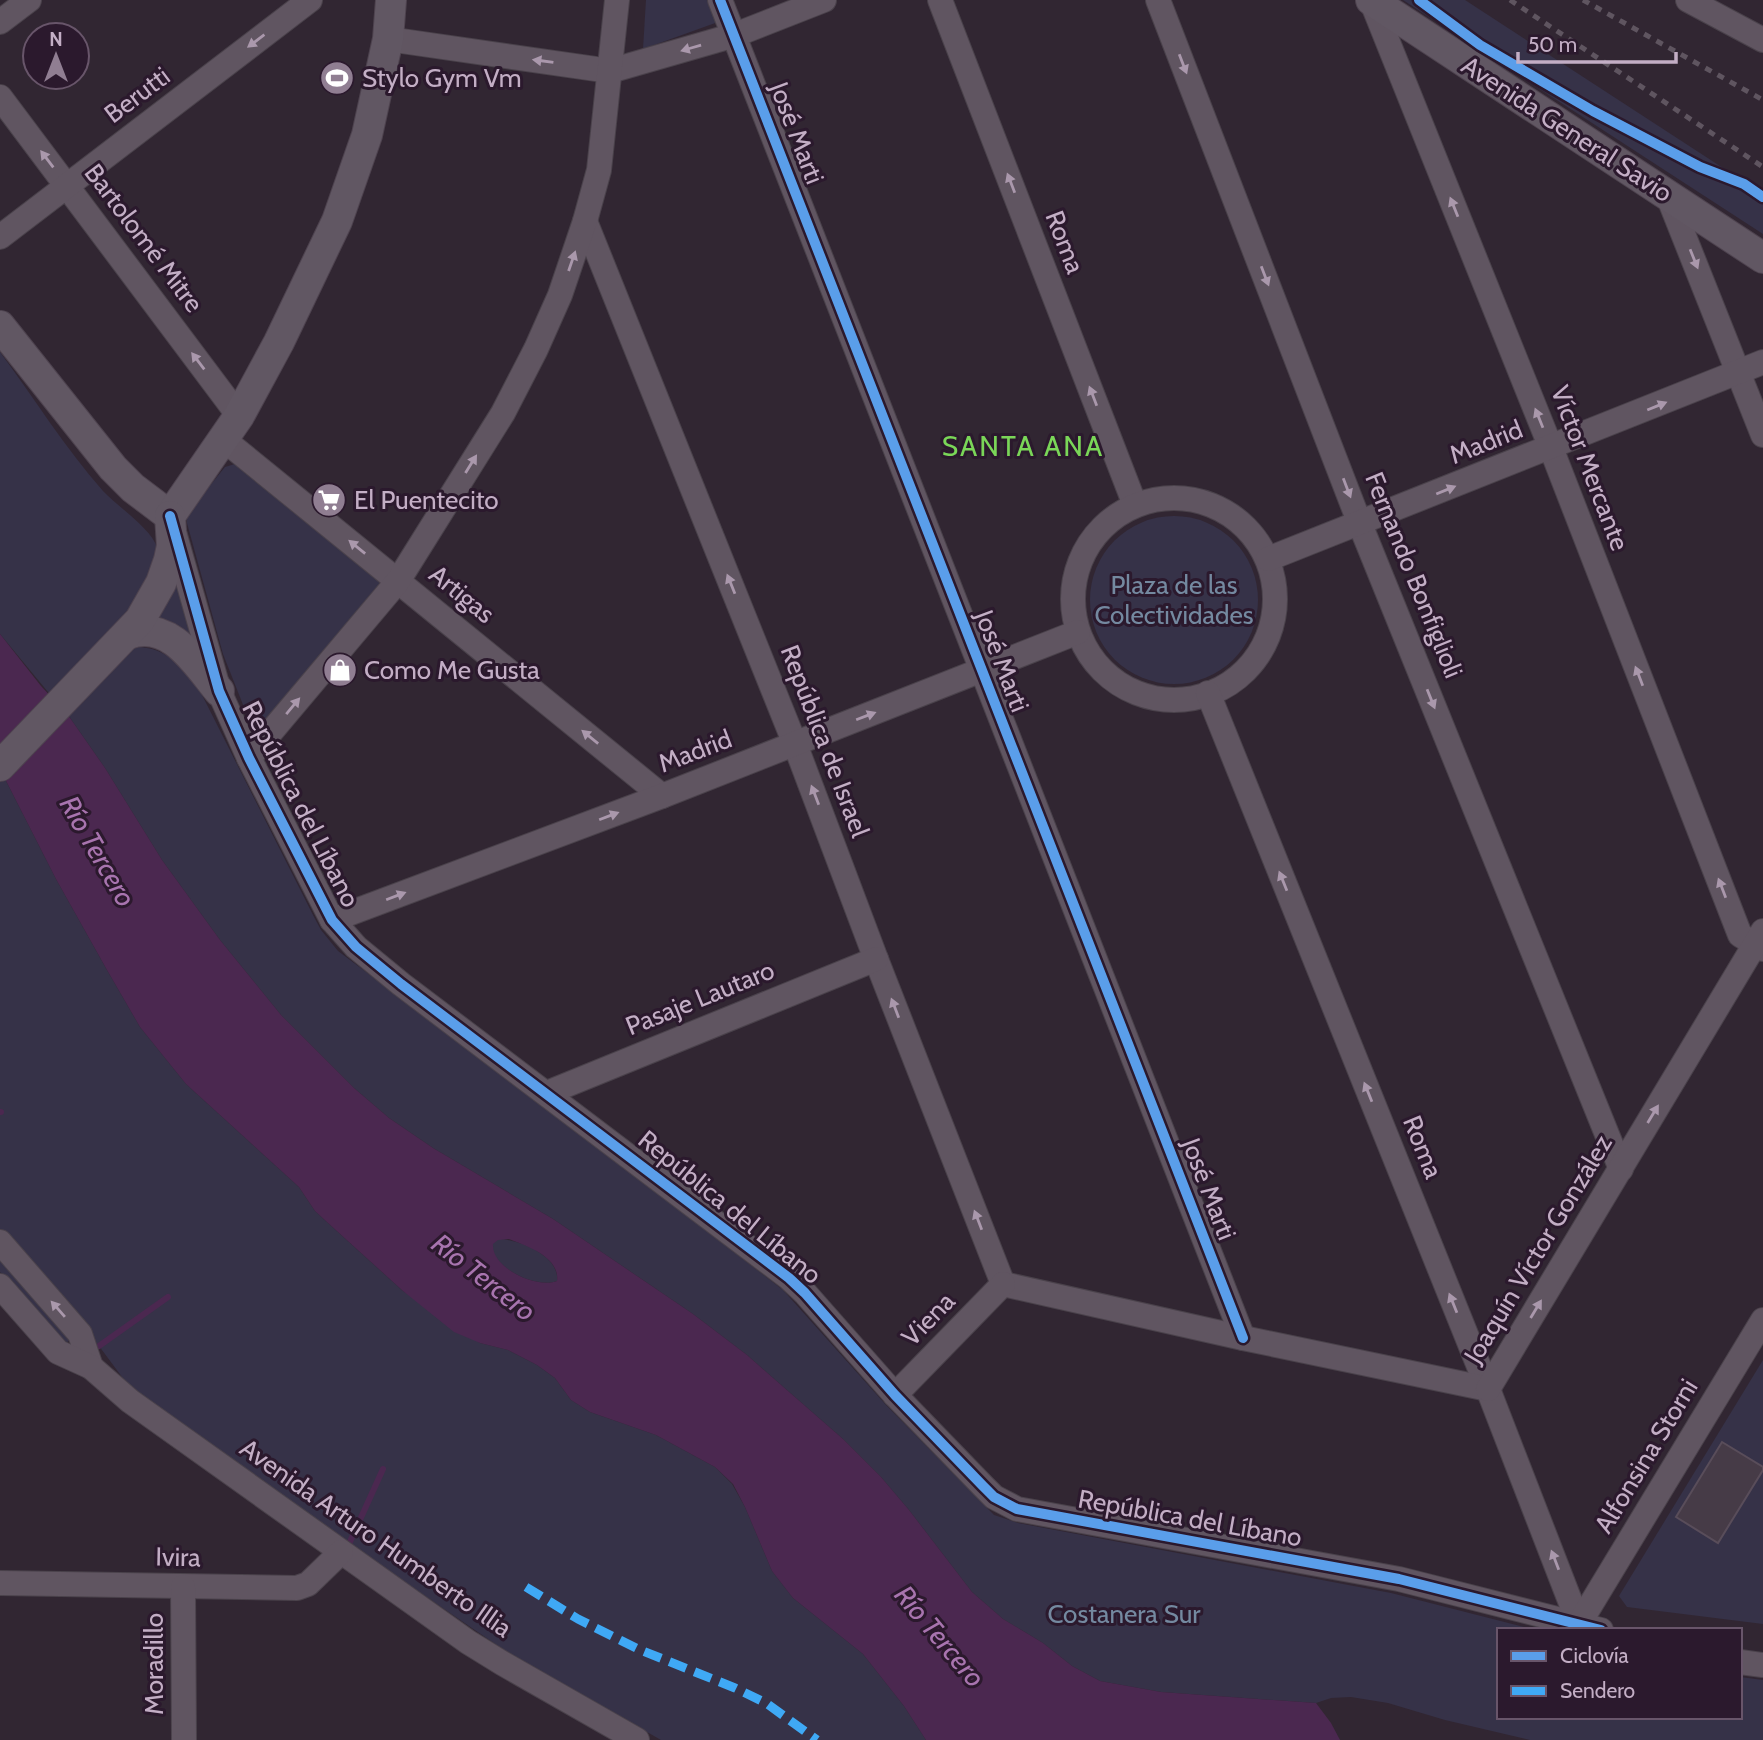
<svg xmlns="http://www.w3.org/2000/svg" width="1763" height="1740" font-family="Cabin,sans-serif">
  <style>
    .green { fill: #363248 }
    .water { fill: #4b2850; fill-rule: evenodd }
    .lines { fill: none; stroke-linecap: round; stroke-linejoin: round }
    .stream { stroke: #4b2850; stroke-width: 6 }
    .building { fill: #463b47; stroke: #594d5a; stroke-width: 2 }
    .minor-casing { stroke: #4a424b; stroke-width: 26 }
    .major-casing { stroke: #4e434f; stroke-width: 32 }
    .minor { stroke: #605561; stroke-width: 24 }
    .major { stroke: #615763; stroke-width: 30 }
    .rail { stroke: #5f5560; stroke-width: 5; stroke-dasharray: 7 7; stroke-linecap: butt }
    .quiet { stroke: #3fa9f5; stroke-width: 9; stroke-dasharray: 18 9; stroke-linecap: butt }
    .cycleway-casing { stroke: #2b192d; stroke-width: 15 }
    .cycleway { stroke: #5a9eea; stroke-width: 10 }
    .oneway { fill: #aa98ac }
    .labels { text-anchor: middle; stroke-width: 6; stroke-linejoin: round; paint-order: stroke }
    .poi-label { font-size: 26px; fill: #c3aec5; stroke: #2b192d; text-anchor: start }
    .street-label { font-size: 26px; fill: #c3aec5; stroke: #2b192d }
    .park-label { font-size: 26px; fill: #7489a0; stroke: #2b192d }
    .neighbourhood-label { font-size: 28px; letter-spacing: 2px; fill: #7ad658; stroke: #2b192d }
    .water-label { font-size: 28px; font-style: italic; fill: #a874af; stroke: #2b192d }
  </style>
  <rect width="100%" height="100%" fill="#312632"/>
  <g class="green">
    <polygon points="646,0 709,0 718,22 643,49"/>
    <polygon points="1403,0 1465,0 1763,194 1763,234"/>
    <path d="M0 352C34 398 65 448 103 491 119 508 151 528 158 549L136 608 53 698 0 634Z"/>
    <polygon points="238,463 378,578 380,584 257,730 251,725 223,654 187,523 187,514 225,467"/>
    <circle cx="1174" cy="600" r="84"/>
    <polygon points="176,579 201,658 146,624"/>
    <path d="M134 647C166 646 183 667 200 691L314 917 321 930 338 951 537 1100 783 1290 886 1405 994 1515 1018 1523 1391 1593 1536 1630H1499V1717H1740V1677L1763 1680V1740H1530L1445 1720 1388 1703 1351 1697 1331 1698 1316 1703 1161 1692 1100 1681 1072 1666 1043 1643 1003 1619 972 1592 909 1510 881 1477 843 1439 747 1355 693 1314 553 1219 433 1148 389 1118 354 1088 281 1015 220 940 162 860 105 768 68 715Z"/>
    <polygon points="0,769 56,879 107,970 140,1027 186,1084 299,1187 315,1211 328,1223 403,1291 480,1343 508,1350 537,1365 555,1378 571,1400 590,1412 656,1435 715,1467 732,1484 745,1507 772,1571 793,1598 863,1654 904,1706 926,1740 661,1740 507,1652 349,1544 128,1385 99,1346 0,1230"/>
    <path d="M498 1239C519 1239 560 1256 557 1281 537 1289 491 1268 492 1244Z"/>
    <polygon points="0,1253 70,1337 68,1342 58,1340 0,1272"/>
    <polygon points="1763,1360 1763,1624 1627,1607 1619,1596"/>
  </g>
  <path class="water" d="M0 634 41 686 68 715 105 768 162 860 220 940 281 1015 354 1088 389 1118 433 1148 553 1219 693 1314 747 1355 843 1439 881 1477 909 1510 972 1592 1003 1619 1043 1643 1072 1666 1100 1681 1161 1692 1316 1703 1331 1723 1340 1740H926L904 1706 863 1654 793 1598 772 1571 745 1507 733 1484 715 1467 656 1435 590 1412 571 1400 555 1378 537 1365 508 1350 480 1343 454 1332 403 1291 328 1223 315 1211 299 1187 186 1084 140 1027 107 970 56 879 0 769ZM509 1239C527 1246 560 1257 557 1281 537 1289 491 1268 493 1244L498 1240Z"/>
  <g class="lines">
    <g class="stream">
      <polyline points="0,1112 1,1112"/>
      <polyline points="99,1346 168,1297"/>
      <polyline points="349,1544 383,1469"/>
    </g>
  </g>
  <polygon class="building" points="1722,1442 1763,1467 1763,1470 1718,1543 1676,1517"/>
  <g class="lines">
    <g class="minor-casing">
      <g id="minor">
        <polyline points="720,0 1243,1338"/>
        <polyline points="940,0 1135,505"/>
        <polyline points="1158,0 1360,524 1621,1169"/>
        <polyline points="1371,0 1551,448 1740,935 1763,949"/>
        <polyline points="1688,0 1763,40"/>
        <polyline points="0,22 29,0"/>
        <polyline points="388,39 610,71 735,35 824,0"/>
        <polyline points="0,97 239,416"/>
        <polyline points="1668,196 1763,435"/>
        <polyline points="585,221 795,744 876,959 1003,1284"/>
        <polyline points="0,237 310,0"/>
        <polyline points="223,439 662,796"/>
        <circle cx="1174" cy="599" r="101"/>
        <polyline points="174,532 219,691 249,758 332,920 356,947 401,984 789,1278 805,1293 895,1395 983,1486 994,1497 1017,1509 1399,1579 1601,1630"/>
        <polyline points="1268,559 1763,362"/>
        <polyline points="1208,693 1488,1389 1579,1624"/>
        <polyline points="249,758 398,581 503,413 536,349 560,295 585,221 599,170 617,0"/>
        <polyline points="332,920 662,796 1078,632"/>
        <polyline points="547,1093 876,959"/>
        <polyline points="0,1242 80,1334 91,1367"/>
        <polyline points="1003,1284 1243,1338 1488,1389"/>
        <polyline points="0,1286 58,1352 91,1367 130,1401 468,1642 502,1663 637,1740"/>
        <polyline points="1488,1389 1763,931"/>
        <polyline points="895,1395 1003,1284"/>
        <polyline points="0,1583 297,1588 308,1584 341,1552"/>
        <polyline points="183,1587 184,1740"/>
        <polyline points="1579,1624 1763,1320"/>
        <polyline points="1740,1662 1763,1665"/>
      </g>
    </g>
    <g class="major-casing">
      <g id="major">
        <polyline points="1371,0 1763,258"/>
        <polyline points="0,326 113,468 133,488 170,516"/>
        <polyline points="170,516 239,416 279,342 337,221 367,135 388,39 391,0"/>
        <path d="M128 634C170 619 196 663 219 691"/>
        <polyline points="0,766 140,620 161,583 169,560 172,546 170,516"/>
      </g>
    </g>
    <use href="#minor" class="minor"/>
    <use href="#major" class="major"/>
    <g class="rail">
      <polyline points="1510,0 1763,167"/>
      <polyline points="1583,0 1763,100"/>
    </g>
    <polyline class="quiet" points="526,1587 578,1619 638,1649 735,1688 766,1703 817,1740"/>
    <g class="cycleway-casing">
      <g id="cycleway">
        <polyline points="720,0 1243,1338"/>
        <polyline points="1419,0 1480,45 1593,111 1700,167 1744,184 1763,197"/>
        <polyline points="170,516 219,691 249,758 332,920 356,947 401,984 789,1278 805,1293 895,1395 983,1486 994,1497 1017,1509 1399,1579 1601,1630"/>
      </g>
    </g>
    <use href="#cycleway" class="cycleway"/>
  </g>
  <defs><path id="oneway-solid" d="M-6-.8H1V-3.2L6.5 0L1 3.2V.8H-6Z" transform="scale(1.75)"/></defs>
  <g class="oneway">
    <use href="#oneway-solid" transform="translate(256 41) rotate(143)"/>
    <use href="#oneway-solid" transform="translate(691 48) rotate(164)"/>
    <use href="#oneway-solid" transform="translate(543 61) rotate(-172)"/>
    <use href="#oneway-solid" transform="translate(1183 64) rotate(69)"/>
    <use href="#oneway-solid" transform="translate(47 159) rotate(-127)"/>
    <use href="#oneway-solid" transform="translate(1011 183) rotate(-111)"/>
    <use href="#oneway-solid" transform="translate(1454 207) rotate(-112)"/>
    <use href="#oneway-solid" transform="translate(1694 259) rotate(68)"/>
    <use href="#oneway-solid" transform="translate(572 261) rotate(-71)"/>
    <use href="#oneway-solid" transform="translate(1265 276) rotate(69)"/>
    <use href="#oneway-solid" transform="translate(198 361) rotate(-127)"/>
    <use href="#oneway-solid" transform="translate(1093 396) rotate(-111)"/>
    <use href="#oneway-solid" transform="translate(1657 406) rotate(-22)"/>
    <use href="#oneway-solid" transform="translate(1539 418) rotate(-112)"/>
    <use href="#oneway-solid" transform="translate(471 464) rotate(-58)"/>
    <use href="#oneway-solid" transform="translate(1347 488) rotate(69)"/>
    <use href="#oneway-solid" transform="translate(1446 490) rotate(-22)"/>
    <use href="#oneway-solid" transform="translate(357 547) rotate(-141)"/>
    <use href="#oneway-solid" transform="translate(731 584) rotate(-112)"/>
    <use href="#oneway-solid" transform="translate(1639 676) rotate(-111)"/>
    <use href="#oneway-solid" transform="translate(1431 699) rotate(68)"/>
    <use href="#oneway-solid" transform="translate(293 706) rotate(-50)"/>
    <use href="#oneway-solid" transform="translate(866 716) rotate(-21)"/>
    <use href="#oneway-solid" transform="translate(590 737) rotate(-141)"/>
    <use href="#oneway-solid" transform="translate(815 795) rotate(-111)"/>
    <use href="#oneway-solid" transform="translate(609 816) rotate(-21)"/>
    <use href="#oneway-solid" transform="translate(1283 881) rotate(-112)"/>
    <use href="#oneway-solid" transform="translate(1722 888) rotate(-111)"/>
    <use href="#oneway-solid" transform="translate(396 896) rotate(-21)"/>
    <use href="#oneway-solid" transform="translate(895 1008) rotate(-111)"/>
    <use href="#oneway-solid" transform="translate(1368 1092) rotate(-112)"/>
    <use href="#oneway-solid" transform="translate(1653 1114) rotate(-59)"/>
    <use href="#oneway-solid" transform="translate(978 1220) rotate(-111)"/>
    <use href="#oneway-solid" transform="translate(1453 1303) rotate(-112)"/>
    <use href="#oneway-solid" transform="translate(58 1309) rotate(-131)"/>
    <use href="#oneway-solid" transform="translate(1536 1309) rotate(-59)"/>
    <use href="#oneway-solid" transform="translate(1555 1560) rotate(-111)"/>
  </g>
  <defs>
    <g id="stadium-disc" transform="scale(1.75)"><circle r="9.5" fill="#907e92" stroke="#2b192d"/><path d="M0-5a6.5 5 0 1 0 0 10a6.5 5 0 1 0 0-10ZM-3.5-1.8h7v3.6h-7Z" fill="#fff"/></g>
    <g id="supermarket-disc" transform="scale(1.75)"><circle r="9.5" fill="#907e92" stroke="#2b192d"/><path d="M-6-5.5h2.5l.6 2H6L4.5 2H-2.5L-4.4-4H-6ZM-1.5 3.2a1.3 1.3 0 1 0 .1 0ZM3 3.2a1.3 1.3 0 1 0 .1 0Z" fill="#fff"/></g>
    <g id="shop-disc" transform="scale(1.75)"><circle r="9.5" fill="#907e92" stroke="#2b192d"/><path d="M-5-2.5h2.3a2.7 3.5 0 0 1 5.4 0H5L5.5 6h-11ZM-1.5-2.5h3a1.5 2.3 0 0 0-3 0Z" fill="#fff"/></g>
  </defs>
  <g fill-rule="evenodd">
    <use href="#stadium-disc" x="337" y="78"/>
    <use href="#supermarket-disc" x="329" y="500"/>
    <use href="#shop-disc" x="340" y="670"/>
  </g>
  <g class="labels">
    <g class="poi-label">
      <text x="362" y="87">Stylo Gym Vm</text>
      <text x="354" y="509">El Puentecito</text>
      <text x="364" y="679">Como Me Gusta</text>
    </g>
    <g class="street-label">
      <text transform="translate(137 95) rotate(-37)" y="9">Berutti</text>
      <text transform="translate(1567 129) rotate(33)" y="9">Avenida General Savio</text>
      <text transform="translate(797 133) rotate(69)" y="9">José Marti</text>
      <text transform="translate(144 238) rotate(53)" y="9">Bartolomé Mitre</text>
      <text transform="translate(1065 242) rotate(69)" y="9">Roma</text>
      <text transform="translate(1486 442) rotate(-22)" y="9">Madrid</text>
      <text transform="translate(1590 468) rotate(69)" y="9">Víctor Mercante</text>
      <text transform="translate(1414 575) rotate(68)" y="9">Fernando Bonfiglioli</text>
      <text transform="translate(462 594) rotate(39)" y="9">Artigas</text>
      <text transform="translate(1002 661) rotate(69)" y="9">José Marti</text>
      <text transform="translate(825 741) rotate(69)" y="9">República de Israel</text>
      <text transform="translate(695 751) rotate(-21)" y="9">Madrid</text>
      <text transform="translate(301 804) rotate(63)" y="9">República del Líbano</text>
      <text transform="translate(700 998) rotate(-22)" y="9">Pasaje Lautaro</text>
      <text transform="translate(1423 1147) rotate(68)" y="9">Roma</text>
      <text transform="translate(1209 1189) rotate(69)" y="9">José Marti</text>
      <text transform="translate(730 1207) rotate(39)" y="9">República del Líbano</text>
      <text transform="translate(1538 1249) rotate(-59)" y="9">Joaquín Víctor González</text>
      <text transform="translate(928 1319) rotate(-46)" y="9">Viena</text>
      <text transform="translate(1646 1456) rotate(-59)" y="9">Alfonsina Storni</text>
      <text transform="translate(1190 1518) rotate(10)" y="9">República del Líbano</text>
      <text transform="translate(376 1538) rotate(35)" y="9">Avenida Arturo Humberto Illia</text>
      <text transform="translate(178 1557) rotate(1)" y="9">Ivira</text>
      <text transform="translate(154 1664) rotate(-90)" y="9">Moradillo</text>
    </g>
    <g class="park-label">
      <text x="1174" y="594">Plaza de las<tspan x="1174" dy="30">Colectividades</tspan></text>
      <text x="1124" y="1623">Costanera Sur</text>
    </g>
    <g class="neighbourhood-label">
      <text x="1023" y="456">SANTA ANA</text>
    </g>
    <g class="water-label">
      <text transform="translate(98 851) rotate(60)" y="10">Río Tercero</text>
      <text transform="translate(484 1277) rotate(38)" y="10">Río Tercero</text>
      <text transform="translate(940 1636) rotate(50)" y="10">Río Tercero</text>
    </g>
  </g>
  <rect x="1497" y="1628" width="245" height="91" fill="#2b192d" stroke="#68556a" stroke-width="2"/>
  <rect x="1511" y="1651" width="35" height="10" fill="#5a9eea" stroke="#68556a" stroke-width="2"/>
  <text x="1560" y="1663" font-size="21" fill="#c3aec5">Ciclovía</text>
  <rect x="1511" y="1686" width="35" height="10" fill="#3fa9f5" stroke="#68556a" stroke-width="2"/>
  <text x="1560" y="1698" font-size="21" fill="#c3aec5">Sendero</text>
  <g transform="translate(56 56)"><circle r="33" fill="#2b192d" stroke="#68556a" stroke-width="2"/>
  <path d="M0-5L12 26L0 18L-12 26Z" fill="#907e92"/>
  <text y="-10" font-size="19" font-weight="bold" text-anchor="middle" fill="#c3aec5">N</text>
  </g>
  <path d="M1518 52v10h158v-10" fill="none" stroke="#c3aec5" stroke-width="3.5"/>
  <text x="1528" y="52" font-size="21" fill="#c3aec5" stroke="#2b192d" stroke-width="5" paint-order="stroke">50 m</text>
</svg>
